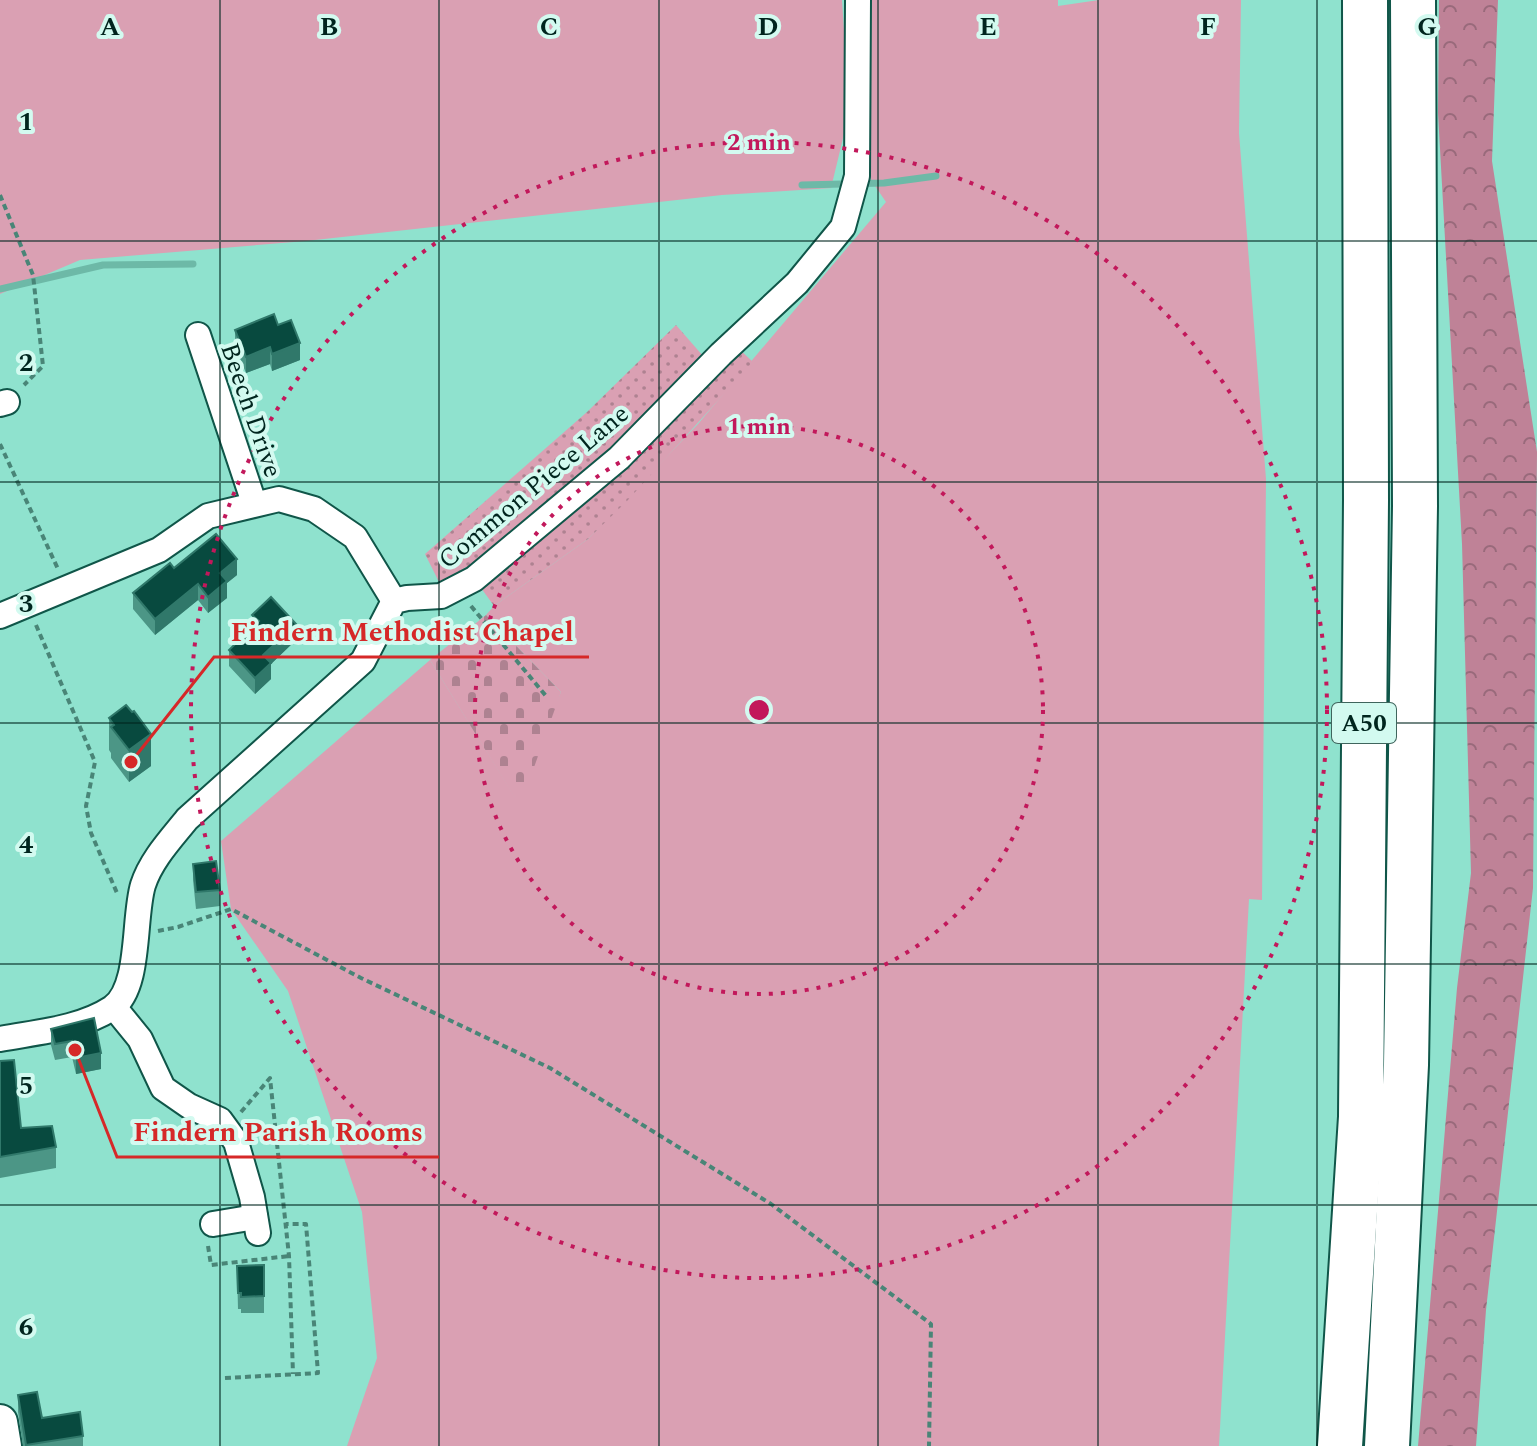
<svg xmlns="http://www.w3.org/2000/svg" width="1537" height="1446" font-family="Spectral,serif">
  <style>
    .grass { fill: #daa0b3 }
    .forest { fill: url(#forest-crowns) }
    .cemetery { fill: url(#cemetery-stones) }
    .garden { fill: url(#garden-dots) }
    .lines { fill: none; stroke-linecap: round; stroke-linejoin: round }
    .stream { stroke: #6db9a7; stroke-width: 7 }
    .street-casing { stroke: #105649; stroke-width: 28 }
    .secondary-casing { stroke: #105649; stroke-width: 38 }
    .highway-casing { stroke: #105649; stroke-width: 48 }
    .path { stroke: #498577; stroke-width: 4; stroke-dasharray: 6 4; stroke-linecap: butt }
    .street { stroke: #fff; stroke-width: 24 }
    .secondary { stroke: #fff; stroke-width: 34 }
    .highway { stroke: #fff; stroke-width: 44 }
    .wall { fill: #4c9686 }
    .shaded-wall { fill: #30786a }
    .building { fill: #084a3f; stroke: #30786a; stroke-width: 2 }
    .grid { fill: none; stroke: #00251e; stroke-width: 2; stroke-opacity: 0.55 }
    .ring { fill: none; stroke: #c2185b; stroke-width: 4; stroke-dasharray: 4 8 }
    .labels { text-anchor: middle; stroke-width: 8; stroke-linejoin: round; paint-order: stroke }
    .shield { fill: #d3faf0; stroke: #3f655d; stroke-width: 2 }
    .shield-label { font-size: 24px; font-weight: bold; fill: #00251e }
    .street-label { font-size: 26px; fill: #00251e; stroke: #d3faf0 }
    .grid-label { font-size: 26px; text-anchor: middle; font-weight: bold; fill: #00251e; stroke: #d3faf0; stroke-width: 8; stroke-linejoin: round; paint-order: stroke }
    .centre { fill: #c2185b; stroke: #d3faf0; stroke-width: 4 }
    .ring-label { font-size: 24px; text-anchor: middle; font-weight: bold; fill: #c2185b; stroke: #d3faf0; stroke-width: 8; stroke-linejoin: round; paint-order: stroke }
    .leader { fill: none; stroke: #d62828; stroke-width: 3 }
    .callout-dot { fill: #d62828; stroke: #d3faf0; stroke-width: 3 }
    .callout-label { font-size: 28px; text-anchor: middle; font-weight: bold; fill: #d62828; stroke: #d3faf0; stroke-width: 8; stroke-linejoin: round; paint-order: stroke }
  </style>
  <defs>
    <pattern id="forest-crowns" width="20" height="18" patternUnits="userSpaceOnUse" patternTransform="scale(2)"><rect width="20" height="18" fill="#bf8297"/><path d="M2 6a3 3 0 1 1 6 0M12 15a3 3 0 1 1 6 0" fill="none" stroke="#996a7b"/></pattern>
    <pattern id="cemetery-stones" width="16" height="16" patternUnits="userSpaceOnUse" patternTransform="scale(2)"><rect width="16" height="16" fill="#daa0b3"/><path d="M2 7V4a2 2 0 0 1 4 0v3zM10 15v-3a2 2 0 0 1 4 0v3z" fill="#ae8291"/></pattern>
    <pattern id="garden-dots" width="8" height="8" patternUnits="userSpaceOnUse" patternTransform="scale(2)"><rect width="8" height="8" fill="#daa0b3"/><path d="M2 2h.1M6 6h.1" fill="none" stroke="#ae8291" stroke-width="1.8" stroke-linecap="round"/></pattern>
  </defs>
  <rect width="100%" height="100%" fill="#8fe2ce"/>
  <g class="grass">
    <polygon points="0,0 842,0 846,62 845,130 831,188 722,195 306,241 80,260 0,294"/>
    <polygon points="869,0 1058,0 1058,6 1099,0 1241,0 1239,133 1266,479 1262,900 1249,899 1219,1446 347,1446 377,1358 362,1212 288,991 231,909 221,841 430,660 515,797 561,692 486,615 494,606 588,539 698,424 886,202 871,180"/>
  </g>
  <polygon class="forest" points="1439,0 1498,0 1492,161 1537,452 1533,888 1486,1310 1476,1446 1418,1446 1457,988 1471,873 1462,544 1438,113"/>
  <polygon class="cemetery" points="486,615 561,692 523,798 515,798 430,660"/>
  <polygon class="garden" points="676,325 717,372 737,347 753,362 627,501 588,539 494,606 466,567 440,584 425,554 587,412"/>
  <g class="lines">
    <g class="stream">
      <polyline points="802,185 884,183 936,176"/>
      <polyline points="0,289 103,265 193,264"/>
    </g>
    <g class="street-casing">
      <g id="street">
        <polyline points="198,335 254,503"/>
        <polyline points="0,404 7,402"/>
        <polyline points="0,616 159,550 208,516 279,499 314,509 355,537 394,601"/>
        <polyline points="114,1007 140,1039 163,1088 189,1106 220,1120 236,1142 252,1197 258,1233"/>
        <path d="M0 1039C37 1032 80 1029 112 1008 141 988 133 918 143 885 151 860 171 839 187 819L363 661 394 601 407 598 441 596 474 579 619 458 721 354 797 283 843 227 857 176 858 0"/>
        <polyline points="213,1224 255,1217"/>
      </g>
    </g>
    <g class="secondary-casing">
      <polyline id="secondary" points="0,1422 4,1446"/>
    </g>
    <g class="highway-casing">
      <g id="highway">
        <polyline points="1340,1446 1361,1117 1366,500 1365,0"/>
        <polyline points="1387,1446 1406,1065 1415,506 1413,0"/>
      </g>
    </g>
    <g class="path">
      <polyline points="0,195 33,275 43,366 24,385"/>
      <polyline points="0,444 58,569"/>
      <polyline points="471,606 546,696"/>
      <polyline points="36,625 95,762 86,806 91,833 117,893"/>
      <polyline points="158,931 178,927 231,909 361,978 550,1068 771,1204 931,1324 929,1446"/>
      <polyline points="241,1112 270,1078 289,1256 293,1374"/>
      <polyline points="208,1246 211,1265 289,1256"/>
      <polyline points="225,1378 318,1373 306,1224 286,1224"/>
    </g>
    <use href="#street" class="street"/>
    <use href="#secondary" class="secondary"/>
    <use href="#highway" class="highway"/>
  </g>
  <g class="wall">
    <polygon points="278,325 300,360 272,371 270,364 246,373 235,346 235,330"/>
    <polygon points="174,568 237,575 227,583 227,598 208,613 198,600 155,635 133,609 133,593"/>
    <polygon points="252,615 296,640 271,664 271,679 255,694 229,666 229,650 252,628"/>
    <polygon points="109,718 151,766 129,782 111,758 111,753 109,750"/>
    <polygon points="193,864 220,890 220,906 196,909 193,880"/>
    <polygon points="94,1018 101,1069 76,1074 72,1057 55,1060 51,1045 51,1029"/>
    <polygon points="0,1061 21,1128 56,1147 56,1168 0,1178"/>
    <polygon points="264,1265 264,1313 241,1313 241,1309 238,1309 237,1266"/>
    <polygon points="18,1395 42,1418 83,1436 83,1446 23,1446 18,1412"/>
  </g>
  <g class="shaded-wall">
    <polygon points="300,343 300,360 272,371 272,354"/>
    <polygon points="270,347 270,364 246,373 246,357"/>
    <polygon points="237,559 237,575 227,583 227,598 208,613 208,597 220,573"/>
    <polygon points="198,584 198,600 155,635 155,619"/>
    <polygon points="296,624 296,640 271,664 271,679 255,694 255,678 263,655"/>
    <polygon points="151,734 151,766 129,782 129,750"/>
    <polygon points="101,1053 101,1069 76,1074 76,1058"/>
  </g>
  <g class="building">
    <polygon points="274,314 278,325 291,320 300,343 272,354 270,347 246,357 235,330"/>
    <polygon points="216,534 237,559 220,573 227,581 208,597 198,584 155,619 133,593 170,563 174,568"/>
    <polygon points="271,597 296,624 263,655 271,663 255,678 229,650 259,621 252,615"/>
    <polygon points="126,705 132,712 134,711 151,734 129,750 111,727 114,725 109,718"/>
    <polygon points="216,861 220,890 196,892 193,864"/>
    <polygon points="94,1018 101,1053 76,1058 72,1041 55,1044 51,1029"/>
    <polygon points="14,1060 21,1128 52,1126 56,1147 0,1157 0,1061"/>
    <polygon points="264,1265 264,1296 241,1297 241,1293 238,1293 237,1266"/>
    <polygon points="37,1392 42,1418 80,1412 83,1436 26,1445 18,1395"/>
  </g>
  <path class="grid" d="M220 0V1446M439 0V1446M659 0V1446M878 0V1446M1098 0V1446M1317 0V1446M0 241H1537M0 482H1537M0 723H1537M0 964H1537M0 1205H1537"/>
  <g class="ring">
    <circle cx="759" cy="710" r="284"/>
    <circle cx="759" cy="710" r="568"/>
  </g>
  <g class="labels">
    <rect class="shield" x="1332" y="703" width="64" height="40" rx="6"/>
    <g class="shield-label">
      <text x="1364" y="731">A50</text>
    </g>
    <g class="street-label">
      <text transform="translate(252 410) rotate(71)" y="9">Beech Drive</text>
      <text transform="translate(533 486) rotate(-40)" y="9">Common Piece Lane</text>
    </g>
  </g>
  <g class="grid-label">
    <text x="110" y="35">A</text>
    <text x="329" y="35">B</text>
    <text x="549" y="35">C</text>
    <text x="768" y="35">D</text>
    <text x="988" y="35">E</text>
    <text x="1208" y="35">F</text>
    <text x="1427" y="35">G</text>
    <text x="26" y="130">1</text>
    <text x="26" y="371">2</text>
    <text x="26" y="612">3</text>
    <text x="26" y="853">4</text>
    <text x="26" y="1094">5</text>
    <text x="26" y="1335">6</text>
  </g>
  <circle cx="759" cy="710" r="12" class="centre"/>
  <g class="ring-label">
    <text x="759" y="150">2 min</text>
    <text x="759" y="434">1 min</text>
  </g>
  <path class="leader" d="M131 762L214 657H589M75 1050L117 1157H439"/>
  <g class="callout-dot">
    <circle cx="131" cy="762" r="8"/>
    <circle cx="75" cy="1050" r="8"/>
  </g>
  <g class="callout-label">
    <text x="402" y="641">Findern Methodist Chapel</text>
    <text x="278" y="1141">Findern Parish Rooms</text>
  </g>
</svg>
